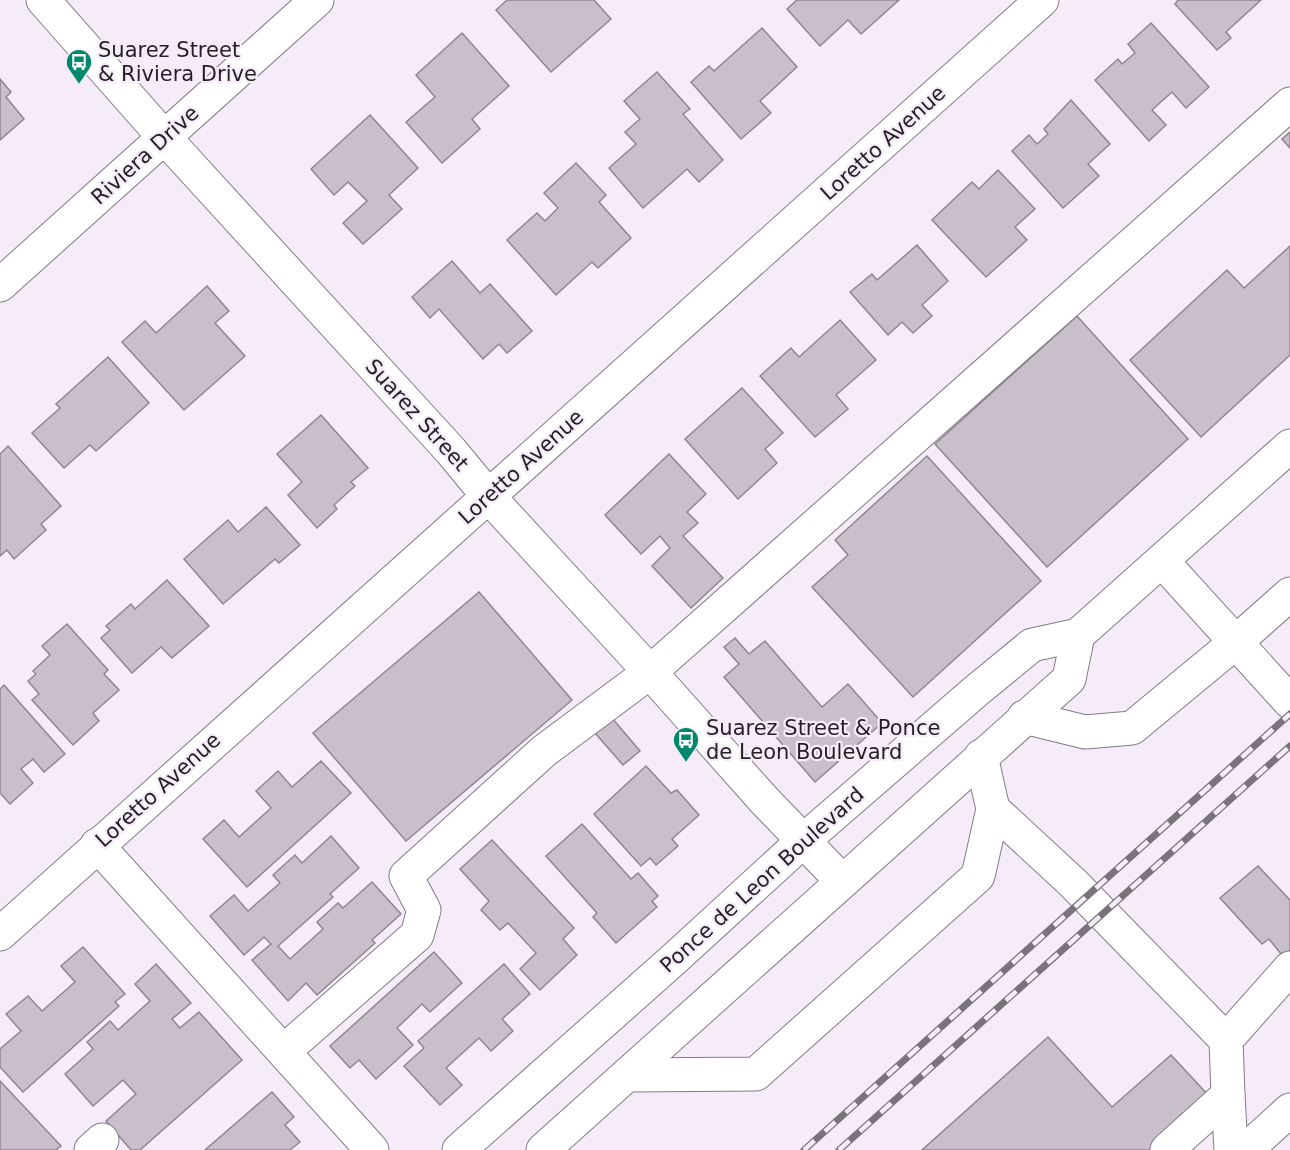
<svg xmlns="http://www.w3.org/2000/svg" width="1290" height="1150" font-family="'DejaVu Sans',sans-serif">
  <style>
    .building { fill: #c8bfcb; stroke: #8f8692; stroke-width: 1.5 }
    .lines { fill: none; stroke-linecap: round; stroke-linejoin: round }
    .minor-casing { stroke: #847b87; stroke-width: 35 }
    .highway-casing { stroke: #847b87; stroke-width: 35 }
    .minor { stroke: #fff; stroke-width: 33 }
    .highway { stroke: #fff; stroke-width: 33 }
    .rail-casing { stroke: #79737b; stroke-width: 7 }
    .rail { stroke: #f6ecf9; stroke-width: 4.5; stroke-dasharray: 14; stroke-linecap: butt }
    .labels { text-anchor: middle; stroke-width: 4.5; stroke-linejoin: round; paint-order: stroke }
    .poi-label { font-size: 21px; fill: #231f24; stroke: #f6ecf9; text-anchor: start }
    .street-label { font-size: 21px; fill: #231f24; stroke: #f6ecf9 }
  </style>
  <rect width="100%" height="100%" fill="#f6ecf9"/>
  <g class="building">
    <polygon points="507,0 594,0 611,19 551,72 496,10"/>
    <polygon points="797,0 899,0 861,34 848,20 820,46 787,9"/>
    <polygon points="1178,0 1261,0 1226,32 1231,38 1217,50 1175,4"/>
    <polygon points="1151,23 1209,87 1186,108 1172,92 1152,110 1166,125 1149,141 1095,80 1118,59 1122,64 1135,53 1128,44"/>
    <polygon points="762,28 797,67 760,101 771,113 741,139 691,82 709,66 714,71"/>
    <polygon points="462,33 509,86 472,119 480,129 442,163 406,122 435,97 416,75"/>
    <polygon points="657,72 690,109 683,114 723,160 699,182 687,169 643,208 609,168 636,144 625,132 640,119 624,101"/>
    <polygon points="0,79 11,92 6,97 24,119 0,140"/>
    <polygon points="1071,100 1110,144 1088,164 1099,176 1063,208 1012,151 1029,135 1037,144 1048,134 1044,129"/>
    <polygon points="370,115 418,168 389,195 402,209 363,244 343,223 367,201 348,182 334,195 311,169"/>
    <polygon points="1290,132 1290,148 1282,139"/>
    <polygon points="576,163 606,195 599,202 631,238 598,268 592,262 556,295 507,240 537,213 545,221 558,208 544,193"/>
    <polygon points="998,170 1035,209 1015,227 1027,240 986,277 932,220 972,182 979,189"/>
    <polygon points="917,245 948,281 922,305 932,316 922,325 913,333 902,322 888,335 850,292 872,274 877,280"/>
    <polygon points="1290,246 1290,355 1201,437 1130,360 1227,270 1244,288"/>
    <polygon points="452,261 480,293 490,284 532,331 507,353 499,344 483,359 439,309 430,318 412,297"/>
    <polygon points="207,286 229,311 215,323 245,356 184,410 122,342 145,321 156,333"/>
    <polygon points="1077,316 1188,439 1047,567 935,444"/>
    <polygon points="840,320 876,360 836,395 848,409 815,437 760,376 791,348 799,357"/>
    <polygon points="108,357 149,403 96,451 90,445 64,468 32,433 60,408 56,404"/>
    <polygon points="742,388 783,433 765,449 777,463 738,499 685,439"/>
    <polygon points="321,415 368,468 351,482 355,486 334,505 337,509 317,528 288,495 302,482 277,454"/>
    <polygon points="8,446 61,506 41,524 46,530 14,559 7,550 0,556 0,454"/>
    <polygon points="669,454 706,494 687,512 698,523 683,536 723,578 691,608 652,566 670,548 660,536 641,554 605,515"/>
    <polygon points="927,456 1041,581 913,697 812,587 848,555 835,540"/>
    <polygon points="266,507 300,545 279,563 275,559 223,604 184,559 228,520 238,532"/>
    <polygon points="167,580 209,626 172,658 161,647 132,673 101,638 110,630 106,626 131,604 135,609"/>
    <polygon points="479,592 572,700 406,841 313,733"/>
    <polygon points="67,624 108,670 104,674 119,690 93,713 99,721 73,745 32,700 39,694 28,681 36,674 33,671 50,655 42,646"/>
    <polygon points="735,638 749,654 765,641 822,707 848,684 882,723 815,782 724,677 739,664 724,647"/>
    <polygon points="4,685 65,754 44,772 33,759 21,769 33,783 10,804 0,793 0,689"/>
    <polygon points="612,718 640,751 623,765 595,733"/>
    <polygon points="321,761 351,793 247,887 203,839 224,820 239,837 271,808 256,791 278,771 292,787"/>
    <polygon points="646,766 671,793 677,790 699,815 672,839 678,846 656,865 650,858 641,866 594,814"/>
    <polygon points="582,824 631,879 638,873 658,896 652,901 657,907 616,943 593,917 597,913 546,856"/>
    <polygon points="331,836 359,868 330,894 333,897 278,946 290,959 323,929 317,922 338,903 343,908 372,882 401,914 372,940 375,943 317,995 306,983 288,1001 252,960 271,944 264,937 244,955 210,916 234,895 248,911 280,883 273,875 295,855 302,863"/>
    <polygon points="492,840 574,928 563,939 577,955 540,990 520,969 536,953 508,923 500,930 481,910 489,901 460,869"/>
    <polygon points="1258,866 1290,900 1290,965 1269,939 1262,944 1220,898"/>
    <polygon points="83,947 125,994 115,1002 119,1006 23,1092 0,1067 0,1049 21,1031 6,1014 28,996 42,1011 75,982 61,966"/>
    <polygon points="434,952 462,983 430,1012 422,1004 397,1028 413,1045 376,1079 359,1060 350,1068 330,1046"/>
    <polygon points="156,964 191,1003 172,1019 180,1028 199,1012 242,1060 140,1150 131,1150 106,1121 136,1094 123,1080 93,1106 65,1074 93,1049 87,1042 110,1021 118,1030 150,1001 135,984"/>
    <polygon points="504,964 530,994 502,1019 513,1031 491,1051 479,1038 446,1068 462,1085 440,1105 404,1066 424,1048 418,1041"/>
    <polygon points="1048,1037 1112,1107 1171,1055 1210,1097 1151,1150 922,1150"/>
    <polygon points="0,1081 61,1146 56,1150 0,1150"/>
    <polygon points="272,1092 294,1117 285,1125 300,1142 290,1150 205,1150"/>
  </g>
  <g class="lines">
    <g class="minor-casing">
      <g id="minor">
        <polyline points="43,0 164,137 451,451 489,497 650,672 764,800 842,881"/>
        <polyline points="0,285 317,0"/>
        <polyline points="1162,561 1290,702"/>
        <polyline points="1024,717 1085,732 1132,728 1236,642 1290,594"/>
        <polyline points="993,809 1073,883 1226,1040 1228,1095 1167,1150"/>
        <polyline points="97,845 372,1150"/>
        <polyline points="0,934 1042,0"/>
        <polyline points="1226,1040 1290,968"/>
        <polyline points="284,1051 417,935 424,910 406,876 544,751 650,672 684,642 1290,104"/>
        <polyline points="629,1075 756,1074 978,876 993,809 981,756"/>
        <polyline points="1228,1095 1231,1150"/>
        <polyline points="91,1150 102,1140"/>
        <polyline points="459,1150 673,960 803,841 976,691 1032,645 1078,635 1290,446"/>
        <polyline points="543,1150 1069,679 1078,635"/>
      </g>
    </g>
    <g class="highway-casing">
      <polyline id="highway" points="1246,1150 1290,1110"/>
    </g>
    <use href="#minor" class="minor"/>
    <use href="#highway" class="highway"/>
    <g class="rail-casing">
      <g id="rail">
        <polyline points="804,1150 1290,714"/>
        <polyline points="839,1150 1290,746"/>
      </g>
    </g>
    <use href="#rail" class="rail"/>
  </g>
  <defs>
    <g id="bus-pin" transform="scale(1.35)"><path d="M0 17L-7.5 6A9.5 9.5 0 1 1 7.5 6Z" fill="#00886c" stroke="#f6ecf9"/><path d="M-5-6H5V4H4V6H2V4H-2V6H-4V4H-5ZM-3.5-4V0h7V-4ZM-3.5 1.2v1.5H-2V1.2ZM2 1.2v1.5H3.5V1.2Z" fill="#fff"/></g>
  </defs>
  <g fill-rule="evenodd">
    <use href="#bus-pin" x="79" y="62"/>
    <use href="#bus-pin" x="686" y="740"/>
  </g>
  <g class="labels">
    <g class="poi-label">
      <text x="98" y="57">Suarez Street<tspan x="98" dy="24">&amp; Riviera Drive</tspan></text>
      <text x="706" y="735">Suarez Street &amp; Ponce<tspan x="706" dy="24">de Leon Boulevard</tspan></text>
    </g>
    <g class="street-label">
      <text transform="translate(883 143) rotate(-42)" y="7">Loretto Avenue</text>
      <text transform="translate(145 155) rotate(-42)" y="7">Riviera Drive</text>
      <text transform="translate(417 415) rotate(48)" y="7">Suarez Street</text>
      <text transform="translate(521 467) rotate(-42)" y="7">Loretto Avenue</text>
      <text transform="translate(158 790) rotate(-42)" y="7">Loretto Avenue</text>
      <text transform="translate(762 880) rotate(-42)" y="7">Ponce de Leon Boulevard</text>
    </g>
  </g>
</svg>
